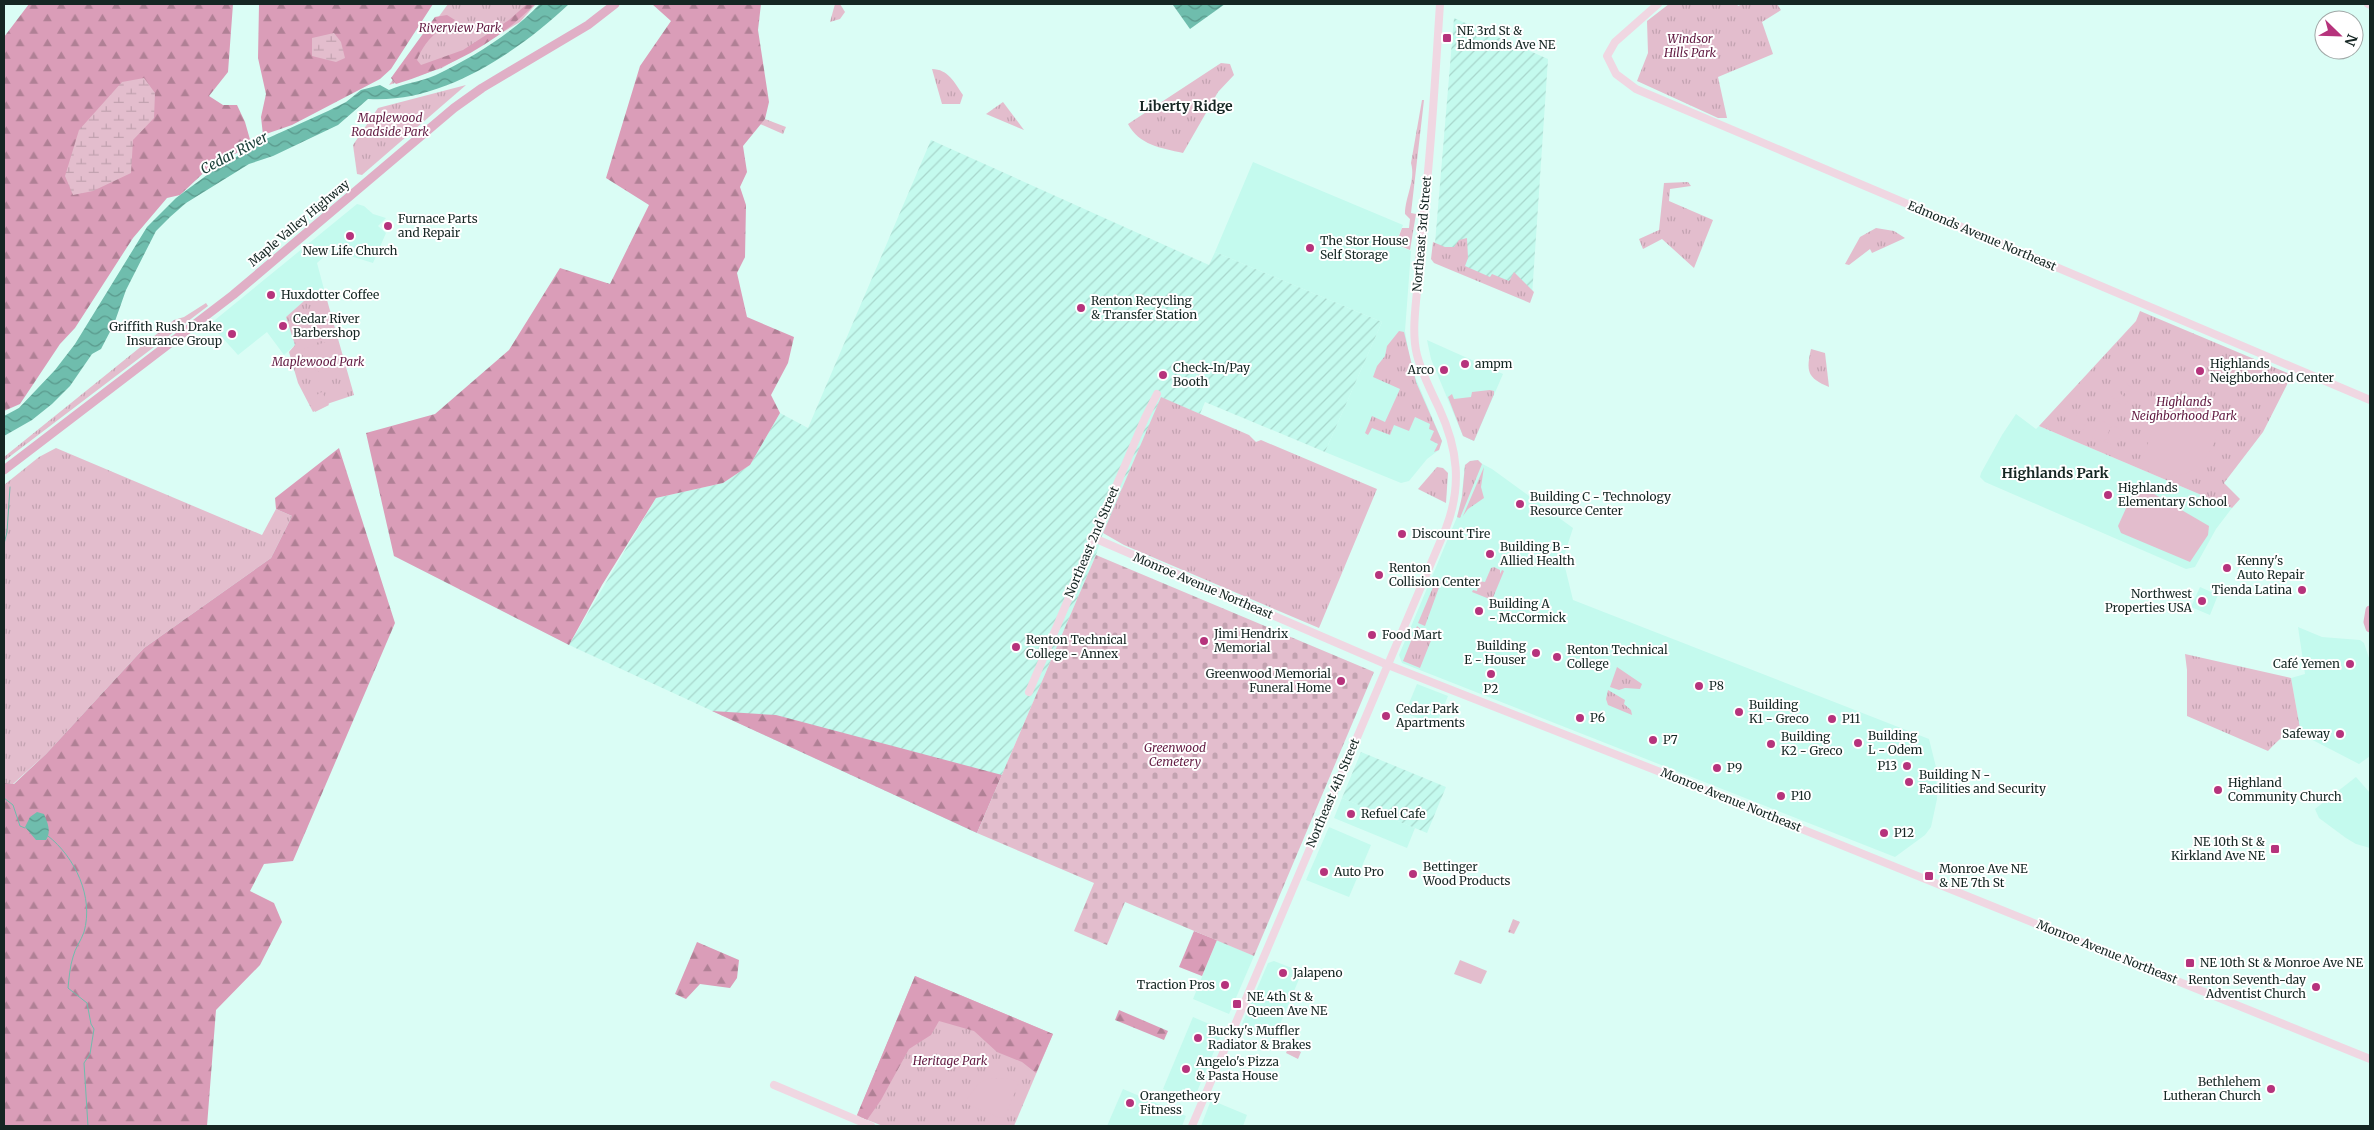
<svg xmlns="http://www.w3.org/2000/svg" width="2374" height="1130" font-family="Merriweather,serif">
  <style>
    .built { fill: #c4faee }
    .industrial { fill: url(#industrial-furrows) }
    .grass { fill: url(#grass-tufts) }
    .forest { fill: url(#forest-firs) }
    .wetland { fill: url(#wetland-marsh) }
    .cemetery { fill: url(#cemetery-stones) }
    .garden { fill: #e3bdcd }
    .water { fill: url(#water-waves) }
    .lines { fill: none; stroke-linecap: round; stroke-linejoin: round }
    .stream { stroke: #6fbdad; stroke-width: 1 }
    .secondary { stroke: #f0d7e2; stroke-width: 8 }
    .primary { stroke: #e0afc6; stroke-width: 9 }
    .poi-dot { fill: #b6337c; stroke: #fff; stroke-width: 2 }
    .labels { text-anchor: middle; stroke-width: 4; stroke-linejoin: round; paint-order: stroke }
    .park-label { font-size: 12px; font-style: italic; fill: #631c43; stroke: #fff }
    .poi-label { font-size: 12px; fill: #152623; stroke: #fff; text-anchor: start }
    .street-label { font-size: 12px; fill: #152623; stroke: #fff }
    .neighbourhood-label { font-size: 14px; font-weight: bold; fill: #152623; stroke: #fff }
    .water-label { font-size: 14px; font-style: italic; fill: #1b4039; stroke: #fff }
  </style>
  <defs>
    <pattern id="industrial-furrows" width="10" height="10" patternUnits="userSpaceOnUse" patternTransform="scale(1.25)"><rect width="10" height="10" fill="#c4faee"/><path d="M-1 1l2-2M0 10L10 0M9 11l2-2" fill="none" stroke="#a8d6cc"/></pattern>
    <pattern id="grass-tufts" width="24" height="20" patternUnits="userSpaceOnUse" patternTransform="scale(1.25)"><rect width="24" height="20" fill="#e3bdcd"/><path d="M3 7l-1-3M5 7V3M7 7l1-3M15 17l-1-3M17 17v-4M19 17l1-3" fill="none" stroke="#c2a2b0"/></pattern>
    <pattern id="forest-firs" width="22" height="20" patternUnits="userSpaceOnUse" patternTransform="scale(1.25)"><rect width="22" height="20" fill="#da9db8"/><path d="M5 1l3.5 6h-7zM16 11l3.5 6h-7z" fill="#b08095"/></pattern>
    <pattern id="wetland-marsh" width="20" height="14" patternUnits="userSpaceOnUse" patternTransform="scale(1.25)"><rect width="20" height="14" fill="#e3bdcd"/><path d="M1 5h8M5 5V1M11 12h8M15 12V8" fill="none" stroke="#c2a2b0"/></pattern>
    <pattern id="cemetery-stones" width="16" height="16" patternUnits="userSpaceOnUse" patternTransform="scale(1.25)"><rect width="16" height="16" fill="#e3bdcd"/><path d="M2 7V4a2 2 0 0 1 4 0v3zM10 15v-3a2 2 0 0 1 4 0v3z" fill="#c2a2b0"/></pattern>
    <pattern id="water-waves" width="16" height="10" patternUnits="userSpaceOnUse" patternTransform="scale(1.25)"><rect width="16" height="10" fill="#6fbdad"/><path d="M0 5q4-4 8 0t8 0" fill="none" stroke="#5a998c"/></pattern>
  </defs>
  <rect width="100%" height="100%" fill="#dafdf5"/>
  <g class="built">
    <polygon points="1253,162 1403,225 1395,244 1411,251 1405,331 1411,367 1442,441 1439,450 1427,459 1409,481 1401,483 1325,452 1382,322 1215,252"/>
    <polygon points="357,204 364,206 373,214 386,218 378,226 386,233 373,263 331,250 317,263 325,293 315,295 295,345 284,355 267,332 238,355 210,324"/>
    <polygon points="1427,340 1503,374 1474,441 1463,436 1431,359"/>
    <polygon points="2016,414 2036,429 2039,426 2232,508 2216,529 2195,567 2186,569 1985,482 1980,477 1981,473 2002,435"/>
    <polygon points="1475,460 1492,469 1573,528 1563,559 1573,600 1929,739 1936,767 1937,799 1931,827 1925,835 1895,857 1402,663 1399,655 1460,510 1465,465"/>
    <polygon points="2200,587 2218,595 2210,615 2191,607"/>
    <polygon points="2298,627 2322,637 2360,640 2364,643 2370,661 2370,756 2359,764 2301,734 2291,678 2305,674"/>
    <polygon points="1417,684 1448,696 1436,725 1405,713"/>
    <polygon points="2356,777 2370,793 2370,848 2356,844 2346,838 2319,818 2315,809"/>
    <polygon points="1342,798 1415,828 1407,848 1334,818"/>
    <polygon points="1329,827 1371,845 1349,897 1306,880"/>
    <polygon points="1217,940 1254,956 1229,1014 1193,999"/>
    <polygon points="1274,961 1302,972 1275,1036 1258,1033 1242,1024 1268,963"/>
    <polygon points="1193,1017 1223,1030 1193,1101 1163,1089"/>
    <polygon points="1123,1089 1186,1116 1182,1126 1107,1126"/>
    <polygon points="1211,1100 1247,1115 1243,1126 1201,1126"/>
  </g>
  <g class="industrial">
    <polygon points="1454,18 1548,59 1532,296 1434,255"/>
    <polygon points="931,140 1209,265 1215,252 1382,322 1325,452 1205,402 1200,414 1161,398 1103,533 1096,555 977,833 569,645 656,498 723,483 750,465 780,413 808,428"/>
    <polygon points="1361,752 1446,787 1427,833 1342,798"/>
  </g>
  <g class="grass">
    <polygon points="448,4 536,4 520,22 442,68 389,85"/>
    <polygon points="835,4 840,4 845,12 840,19 830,22"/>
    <polygon points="1669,4 1737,4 1738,6 1743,4 1777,4 1781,10 1762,22 1773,54 1718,77 1727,118 1718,118 1637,81 1648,53 1647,21"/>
    <path d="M1221 63 1230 64 1234 75 1218 92 1183 153C1161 148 1139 145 1128 124Z"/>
    <path d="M932 69C948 69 955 83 963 95L960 104H942Z"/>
    <polygon points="466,85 362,175 357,174 353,145 378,108"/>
    <path d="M1422 100H1424L1411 213 1416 214 1410 250 1396 244 1402 228H1409L1410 219 1405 214C1405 197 1416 180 1411 163Z"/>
    <polygon points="1003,102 1024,130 986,114"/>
    <polygon points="765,119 786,127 783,134 760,124"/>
    <polygon points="1688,182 1691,186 1670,189 1669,201 1713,220 1694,268 1662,239 1643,249 1639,239 1659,230 1664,183"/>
    <polygon points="1876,228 1894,231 1905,238 1872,253 1870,249 1849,265 1845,264 1860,237"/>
    <polygon points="1467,238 1468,258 1465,266 1490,277 1492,274 1509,281 1514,272 1534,292 1530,303 1434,263 1431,259 1433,242 1445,247 1454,247 1459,240"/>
    <polygon points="325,293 354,395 330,403 313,412 298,383 289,352 295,345 286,317 304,301"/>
    <polygon points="206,303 208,306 4,461 4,457 174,320 184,317"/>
    <polygon points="2140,311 2292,375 2263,432 2224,483 2240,499 2232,508 2039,426 2136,321"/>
    <polygon points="1399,331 1404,332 1416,382 1442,441 1439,450 1434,452 1438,444 1430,440 1434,431 1429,429 1430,424 1415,417 1409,431 1394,425 1390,435 1372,428 1368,435 1365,433 1372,416 1385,422 1400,389 1373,377 1377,366 1385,356 1387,346"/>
    <path d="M1811 349 1825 353 1829 387C1807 378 1806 371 1811 349Z"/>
    <polygon points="1490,390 1494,391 1494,394 1474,441 1463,436 1448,397 1452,394 1454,399 1471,397 1472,392"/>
    <polygon points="1161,397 1249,435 1256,442 1261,440 1377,489 1319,628 1124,545 1103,533"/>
    <polygon points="56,448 262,535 276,509 292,516 271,558 144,648 46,754 13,784 4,783 4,485 39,457"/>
    <polygon points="1478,460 1482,464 1460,518 1457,517 1462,497 1465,465 1470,461"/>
    <polygon points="1437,467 1443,468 1448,473 1446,503 1418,489"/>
    <polygon points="1484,467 1481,487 1484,498 1468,509 1463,516"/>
    <polygon points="1494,567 1500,570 1500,574 1502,570 1504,571 1492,600 1472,592 1473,590 1477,591 1479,581 1485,582 1491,568"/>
    <polygon points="1436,580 1441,582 1425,626 1418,623"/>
    <polygon points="1417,626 1432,638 1420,668 1403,661"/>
    <path d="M2185 654 2291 678 2301 734C2285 731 2279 740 2268 751L2187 716V670Z"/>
    <polygon points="1617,667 1642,684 1640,689 1625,688 1619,690 1610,687"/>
    <polygon points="1608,690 1625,700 1624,704 1631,710 1632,715 1608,705 1606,699"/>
    <polygon points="1513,919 1520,922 1514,934 1508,932"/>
    <polygon points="915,976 1053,1034 1014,1126 883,1126 857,1116"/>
  </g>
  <g class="forest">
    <polygon points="29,4 233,4 228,72 209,96 223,105 237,105 245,122 251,143 243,150 212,165 180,195 167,198 133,238 75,328 60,344 20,404 4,411 4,37"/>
    <polygon points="259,4 433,4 391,69 380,79 292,125 263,135 261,117 266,94 258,58"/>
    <path d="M527 4H535C497 43 449 68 396 84L391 78 435 17 447 15 455 20C450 26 445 27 439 31 429 37 421 50 417 60L421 65 463 50 509 20Z"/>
    <polygon points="652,4 761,4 758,30 769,102 765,119 743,146 747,172 740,187 746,205 745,257 737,273 747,317 794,337 788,363 771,395 780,413 750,465 723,483 656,498 602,585 569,645 394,556 366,433 435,414 509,350 560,268 610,284 649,205 606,178 640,66 671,21"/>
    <polygon points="339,448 395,623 293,861 264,864 250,891 274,903 282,922 260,965 216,1010 207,1126 4,1126 4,783 14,784 46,754 144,648 271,558 292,516 276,509 275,498"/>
    <polygon points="712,711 776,715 1002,775 977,833"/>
    <polygon points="1194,931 1217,940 1202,976 1179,967"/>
    <polygon points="697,942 739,960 737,978 730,988 700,984 686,999 675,994"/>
    <polygon points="915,976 1053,1034 1036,1073 1022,1062 997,1052 974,1031 939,1021 931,1035 909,1049 881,1100 867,1120 857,1115"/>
    <polygon points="1119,1010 1168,1031 1164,1040 1115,1020"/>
  </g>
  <g class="wetland">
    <polygon points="334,33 341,42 345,58 336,62 312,56 312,38"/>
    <polygon points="144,78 155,93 154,118 133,140 131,173 93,191 73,195 65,176 79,130 122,82"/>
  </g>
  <polygon class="cemetery" points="1096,555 1374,672 1254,956 1125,902 1107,945 1074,931 1094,883 977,833"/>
  <g class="garden">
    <polygon points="332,340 335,341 344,373 321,373 306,365 301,350"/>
    <polygon points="2123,379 2136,393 2130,399 2117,385"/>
    <polygon points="2114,387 2128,401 2123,407 2108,393"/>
    <polygon points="322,392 329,405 315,412 309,399"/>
    <polygon points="2080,407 2090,412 2082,432 2071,428"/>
    <path d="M2163 412 2219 431C2205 471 2180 488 2140 467L2157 416Z"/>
    <polygon points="2100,420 2111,425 2104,442 2092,438"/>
    <polygon points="2112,425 2123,430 2116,446 2105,442"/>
    <polygon points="2137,484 2209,526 2208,535 2190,562 2121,533 2118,526"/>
    <polygon points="1460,960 1487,971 1481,984 1454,974"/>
    <polygon points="1289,1046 1301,1052 1298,1059 1286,1053"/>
    <polygon points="989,1078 1010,1079 1019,1082 1005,1117 1000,1118 964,1103 979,1083"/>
  </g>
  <g class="water">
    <path d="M540 4H569C518 52 442 104 368 99L338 125 273 156 249 164 186 203 170 217 156 231 126 290 114 324 101 349 92 354 70 386 52 404 32 420 4 436V416L19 408 55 370 75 344 147 227 176 198 211 172 266 139 328 111 346 102 361 90 380 85 389 90C404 83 421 82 436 75 474 57 512 33 540 4Z"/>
    <polygon points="1176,4 1225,4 1190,29 1173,5"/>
    <path d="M37 812 44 814C47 822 52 831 46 840H36L25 827 30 817Z"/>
  </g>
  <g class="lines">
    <g class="stream">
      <polyline points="4,544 7,532 10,487"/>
      <polyline points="4,798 13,805 20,826 25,828"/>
      <path d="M48 836C75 857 94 897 84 932 81 941 75 948 73 957 70 966 69 978 68 988L87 1003 91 1024 94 1029 90 1054 84 1063 88 1126"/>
    </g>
    <g class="secondary">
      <polyline points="1658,4 1615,42 1607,56 1616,74 1636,89 2370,400"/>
      <polyline points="2368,4 2370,5"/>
      <polyline points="1094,538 1388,665 1678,779 2370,1059"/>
      <polyline points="1029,692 1145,418 1157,394"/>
      <polyline points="774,1085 871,1126"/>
      <path d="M1192 1126 1446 528C1462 486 1458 449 1439 408 1431 391 1422 374 1417 355 1412 335 1415 312 1417 291 1419 255 1423 218 1427 182 1433 122 1436 63 1440 4"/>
    </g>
    <g class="primary">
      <polyline points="4,470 233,295 454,108 482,88 588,25 615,4"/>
      <polyline points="2370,610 2368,622 2370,628"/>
    </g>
  </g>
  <g class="poi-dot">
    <rect x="1442" y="33" width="10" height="10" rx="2.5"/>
    <circle cx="388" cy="226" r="5"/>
    <circle cx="350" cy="236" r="5"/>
    <circle cx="1310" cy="248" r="5"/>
    <circle cx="271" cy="295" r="5"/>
    <circle cx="1081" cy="308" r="5"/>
    <circle cx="283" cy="326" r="5"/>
    <circle cx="232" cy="334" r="5"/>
    <circle cx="1465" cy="364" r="5"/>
    <circle cx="1444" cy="370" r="5"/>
    <circle cx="2200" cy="371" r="5"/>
    <circle cx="1163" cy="375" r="5"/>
    <circle cx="2108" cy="495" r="5"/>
    <circle cx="1520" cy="504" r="5"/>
    <circle cx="1402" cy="534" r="5"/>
    <circle cx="1490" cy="554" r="5"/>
    <circle cx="2227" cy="568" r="5"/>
    <circle cx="1379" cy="575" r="5"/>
    <circle cx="2302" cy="590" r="5"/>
    <circle cx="2202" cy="601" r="5"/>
    <circle cx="1479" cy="611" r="5"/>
    <circle cx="1372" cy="635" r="5"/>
    <circle cx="1204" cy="641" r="5"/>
    <circle cx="1016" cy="647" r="5"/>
    <circle cx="1536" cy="653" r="5"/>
    <circle cx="1557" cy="657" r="5"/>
    <circle cx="2350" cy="664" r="5"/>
    <circle cx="1491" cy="674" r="5"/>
    <circle cx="1341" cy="681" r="5"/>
    <circle cx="1699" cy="686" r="5"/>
    <circle cx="1739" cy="712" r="5"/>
    <circle cx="1386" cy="716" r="5"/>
    <circle cx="1580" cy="718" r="5"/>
    <circle cx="1832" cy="719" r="5"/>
    <circle cx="2340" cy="734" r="5"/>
    <circle cx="1653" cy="740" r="5"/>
    <circle cx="1858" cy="743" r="5"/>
    <circle cx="1771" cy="744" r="5"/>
    <circle cx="1907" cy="766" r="5"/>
    <circle cx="1717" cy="768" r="5"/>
    <circle cx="1909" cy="782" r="5"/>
    <circle cx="2218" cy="790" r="5"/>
    <circle cx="1781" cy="796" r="5"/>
    <circle cx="1351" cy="814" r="5"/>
    <circle cx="1884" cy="833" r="5"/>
    <rect x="2270" y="844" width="10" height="10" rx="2.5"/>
    <circle cx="1324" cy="872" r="5"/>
    <circle cx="1413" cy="874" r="5"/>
    <rect x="1924" y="871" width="10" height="10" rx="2.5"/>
    <rect x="2185" y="958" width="10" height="10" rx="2.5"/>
    <circle cx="1283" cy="973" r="5"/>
    <circle cx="1225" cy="985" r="5"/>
    <circle cx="2316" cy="987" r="5"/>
    <rect x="1232" y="999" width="10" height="10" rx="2.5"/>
    <circle cx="1198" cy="1038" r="5"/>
    <circle cx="1186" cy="1069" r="5"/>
    <circle cx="2271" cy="1089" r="5"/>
    <circle cx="1130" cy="1103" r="5"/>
  </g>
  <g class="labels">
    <g class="park-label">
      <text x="460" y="32">Riverview Park</text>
      <text x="1690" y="43">Windsor<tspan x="1690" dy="14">Hills Park</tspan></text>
      <text x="390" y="122">Maplewood<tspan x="390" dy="14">Roadside Park</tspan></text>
      <text x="318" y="366">Maplewood Park</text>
      <text x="2184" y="406">Highlands<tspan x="2184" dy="14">Neighborhood Park</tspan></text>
      <text x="1175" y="752">Greenwood<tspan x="1175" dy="14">Cemetery</tspan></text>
      <text x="950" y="1065">Heritage Park</text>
    </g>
    <g class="poi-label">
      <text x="1457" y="35">NE 3rd St &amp;<tspan x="1457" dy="14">Edmonds Ave NE</tspan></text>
      <text x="398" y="223">Furnace Parts<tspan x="398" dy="14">and Repair</tspan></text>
      <text x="1320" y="245">The Stor House<tspan x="1320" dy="14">Self Storage</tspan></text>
      <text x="350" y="255" text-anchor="middle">New Life Church</text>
      <text x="281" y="299">Huxdotter Coffee</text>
      <text x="1091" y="305">Renton Recycling<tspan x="1091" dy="14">&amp; Transfer Station</tspan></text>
      <text x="293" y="323">Cedar River<tspan x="293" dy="14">Barbershop</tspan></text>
      <text x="222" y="331" text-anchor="end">Griffith Rush Drake<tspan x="222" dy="14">Insurance Group</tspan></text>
      <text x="1475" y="368">ampm</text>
      <text x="2210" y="368">Highlands<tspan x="2210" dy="14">Neighborhood Center</tspan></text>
      <text x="1173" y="372">Check-In/Pay<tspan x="1173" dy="14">Booth</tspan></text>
      <text x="1434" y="374" text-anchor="end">Arco</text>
      <text x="2118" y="492">Highlands<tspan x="2118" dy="14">Elementary School</tspan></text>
      <text x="1530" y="501">Building C - Technology<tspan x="1530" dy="14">Resource Center</tspan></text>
      <text x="1412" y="538">Discount Tire</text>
      <text x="1500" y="551">Building B -<tspan x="1500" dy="14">Allied Health</tspan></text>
      <text x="2237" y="565">Kenny's<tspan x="2237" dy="14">Auto Repair</tspan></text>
      <text x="1389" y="572">Renton<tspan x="1389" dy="14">Collision Center</tspan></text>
      <text x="2292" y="594" text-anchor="end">Tienda Latina</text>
      <text x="2192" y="598" text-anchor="end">Northwest<tspan x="2192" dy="14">Properties USA</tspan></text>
      <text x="1489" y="608">Building A<tspan x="1489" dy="14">- McCormick</tspan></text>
      <text x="1214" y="638">Jimi Hendrix<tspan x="1214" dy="14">Memorial</tspan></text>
      <text x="1382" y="639">Food Mart</text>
      <text x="1026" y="644">Renton Technical<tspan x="1026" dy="14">College - Annex</tspan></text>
      <text x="1526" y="650" text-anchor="end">Building<tspan x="1526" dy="14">E - Houser</tspan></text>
      <text x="1567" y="654">Renton Technical<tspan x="1567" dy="14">College</tspan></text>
      <text x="2340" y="668" text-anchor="end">Café Yemen</text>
      <text x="1331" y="678" text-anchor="end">Greenwood Memorial<tspan x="1331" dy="14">Funeral Home</tspan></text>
      <text x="1709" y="690">P8</text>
      <text x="1491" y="693" text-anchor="middle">P2</text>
      <text x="1749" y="709">Building<tspan x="1749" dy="14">K1 - Greco</tspan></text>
      <text x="1396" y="713">Cedar Park<tspan x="1396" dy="14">Apartments</tspan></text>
      <text x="1590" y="722">P6</text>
      <text x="1842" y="723">P11</text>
      <text x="2330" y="738" text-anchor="end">Safeway</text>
      <text x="1868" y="740">Building<tspan x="1868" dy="14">L - Odem</tspan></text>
      <text x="1781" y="741">Building<tspan x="1781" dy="14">K2 - Greco</tspan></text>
      <text x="1663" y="744">P7</text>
      <text x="1897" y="770" text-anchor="end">P13</text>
      <text x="1727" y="772">P9</text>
      <text x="1919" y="779">Building N -<tspan x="1919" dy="14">Facilities and Security</tspan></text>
      <text x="2228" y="787">Highland<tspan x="2228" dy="14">Community Church</tspan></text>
      <text x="1791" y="800">P10</text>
      <text x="1361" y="818">Refuel Cafe</text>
      <text x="1894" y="837">P12</text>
      <text x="2265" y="846" text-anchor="end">NE 10th St &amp;<tspan x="2265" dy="14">Kirkland Ave NE</tspan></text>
      <text x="1423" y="871">Bettinger<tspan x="1423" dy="14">Wood Products</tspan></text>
      <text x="1939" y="873">Monroe Ave NE<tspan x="1939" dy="14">&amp; NE 7th St</tspan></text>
      <text x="1334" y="876">Auto Pro</text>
      <text x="2200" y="967">NE 10th St &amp; Monroe Ave NE</text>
      <text x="1293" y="977">Jalapeno</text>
      <text x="2306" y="984" text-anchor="end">Renton Seventh-day<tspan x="2306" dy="14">Adventist Church</tspan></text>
      <text x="1215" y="989" text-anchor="end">Traction Pros</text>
      <text x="1247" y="1001">NE 4th St &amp;<tspan x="1247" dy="14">Queen Ave NE</tspan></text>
      <text x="1208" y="1035">Bucky's Muffler<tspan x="1208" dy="14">Radiator &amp; Brakes</tspan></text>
      <text x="1196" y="1066">Angelo's Pizza<tspan x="1196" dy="14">&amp; Pasta House</tspan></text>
      <text x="2261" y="1086" text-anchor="end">Bethlehem<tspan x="2261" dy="14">Lutheran Church</tspan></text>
      <text x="1140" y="1100">Orangetheory<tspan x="1140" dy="14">Fitness</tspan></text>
    </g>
    <g class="street-label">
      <text transform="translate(299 223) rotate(-40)" y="4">Maple Valley Highway</text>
      <text transform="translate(1422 234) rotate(-85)" y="4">Northeast 3rd Street</text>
      <text transform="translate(1982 236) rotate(23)" y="4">Edmonds Avenue Northeast</text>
      <text transform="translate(1092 542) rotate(-67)" y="4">Northeast 2nd Street</text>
      <text transform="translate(1203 586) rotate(23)" y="4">Monroe Avenue Northeast</text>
      <text transform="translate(1333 793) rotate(-67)" y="4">Northeast 4th Street</text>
      <text transform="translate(1731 800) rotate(22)" y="4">Monroe Avenue Northeast</text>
      <text transform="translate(2107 952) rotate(22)" y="4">Monroe Avenue Northeast</text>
    </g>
    <g class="neighbourhood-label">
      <text x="1186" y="111">Liberty Ridge</text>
      <text x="2055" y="478">Highlands Park</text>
    </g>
    <g class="water-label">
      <text transform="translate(234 153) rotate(-28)" y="5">Cedar River</text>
    </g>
  </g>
  <rect width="2374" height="1130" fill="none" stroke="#152623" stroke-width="10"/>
  <g transform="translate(2339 35) rotate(113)"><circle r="24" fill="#ffffff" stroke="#a1a8a7"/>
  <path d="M0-4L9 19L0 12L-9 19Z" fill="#b6337c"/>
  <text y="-8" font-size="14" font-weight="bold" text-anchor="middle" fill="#152623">N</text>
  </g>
</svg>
